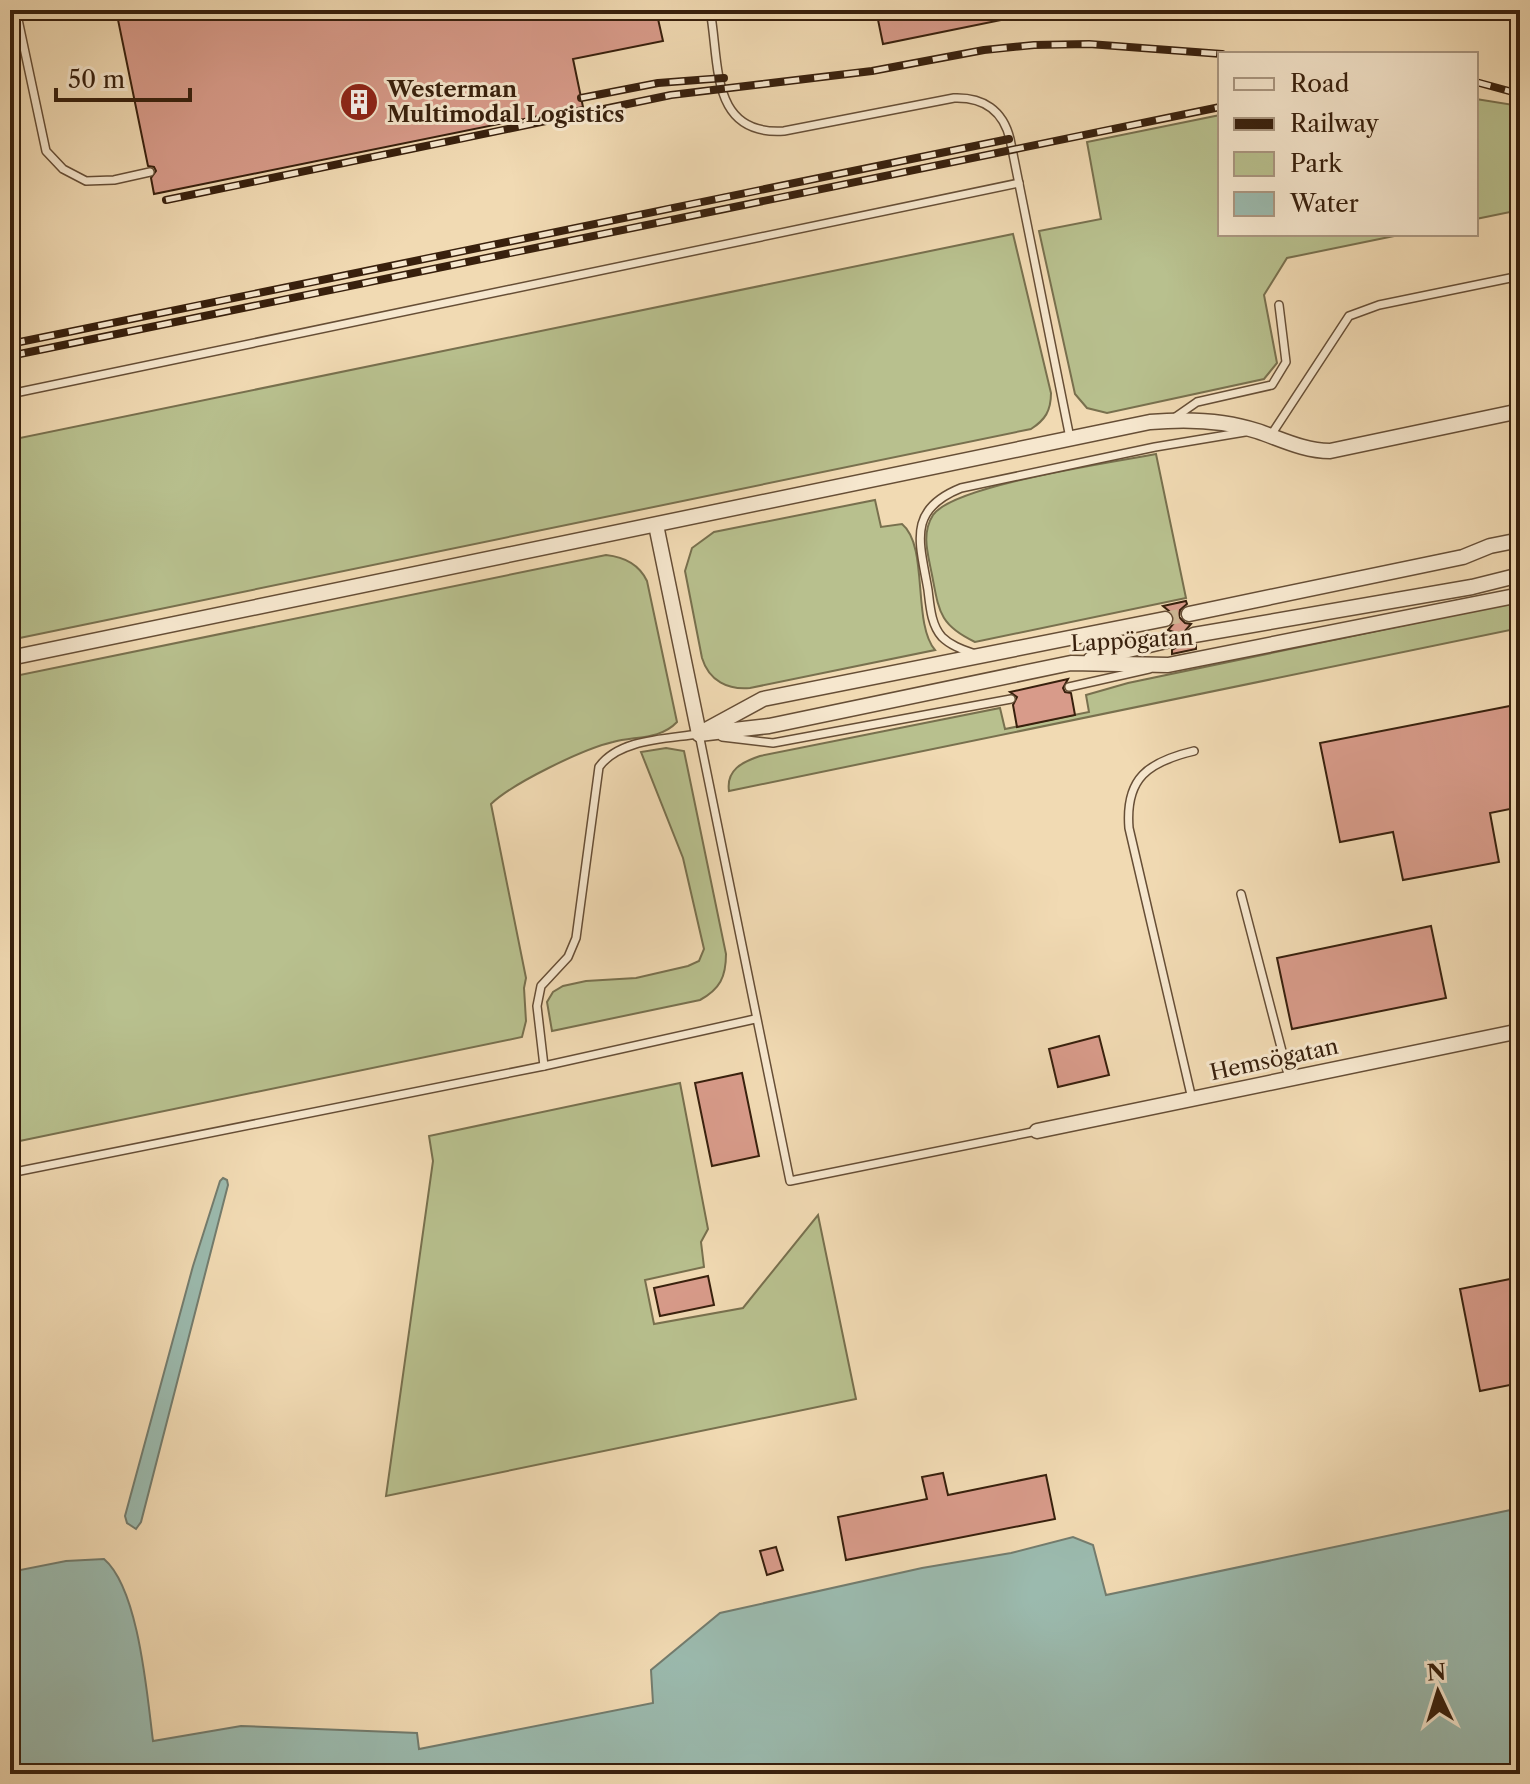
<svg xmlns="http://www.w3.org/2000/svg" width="1530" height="1784" font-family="'Libre Caslon Text',serif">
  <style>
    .green { fill: #b8c08e; stroke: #78704e; stroke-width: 2 }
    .water { fill: #9bbaae; stroke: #737c6e; stroke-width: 2 }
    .building { fill: #d89b8a; stroke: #38200d; stroke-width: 2 }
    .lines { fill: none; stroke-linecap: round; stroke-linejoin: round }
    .street-tunnel { stroke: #ccb592; stroke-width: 14; stroke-dasharray: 14 7; stroke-linecap: butt }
    .lane-casing { stroke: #664e36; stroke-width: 10 }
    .street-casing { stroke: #664e36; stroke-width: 17 }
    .lane { stroke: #f6e7ce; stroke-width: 7 }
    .street { stroke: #f6e7ce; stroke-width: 14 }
    .rail-casing { stroke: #38200d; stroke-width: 8 }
    .rail { stroke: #f6e7ce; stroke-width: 5; stroke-dasharray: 15; stroke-linecap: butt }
    .labels { text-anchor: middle; stroke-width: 6; stroke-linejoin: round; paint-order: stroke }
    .poi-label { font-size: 22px; font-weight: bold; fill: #38200d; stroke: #f6e7ce; text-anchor: start }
    .street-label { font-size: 22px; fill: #38200d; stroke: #f6e7ce }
  </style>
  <rect width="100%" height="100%" fill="#f1dab3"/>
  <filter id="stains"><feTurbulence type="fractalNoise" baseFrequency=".0025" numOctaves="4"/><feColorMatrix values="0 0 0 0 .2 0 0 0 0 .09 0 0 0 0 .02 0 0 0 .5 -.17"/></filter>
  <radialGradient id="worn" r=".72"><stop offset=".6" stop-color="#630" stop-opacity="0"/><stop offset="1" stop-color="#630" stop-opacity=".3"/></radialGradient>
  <g class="green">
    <polygon points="1476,99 1520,106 1520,210 1476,219"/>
    <polygon points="1220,115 1220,234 1404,234 1287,258 1264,295 1277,363 1264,379 1107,413 1087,408 1075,394 1039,231 1101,219 1087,142"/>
    <path d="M1013 234 1051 393C1051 411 1045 420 1031 429L10 640V440Z"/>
    <path d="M1156 454 1186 598 975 642C939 625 939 611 932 575 928 554 921 534 933 515 954 485 1114 462 1156 454Z"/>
    <path d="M875 500 881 527 902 524C929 546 912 623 935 650L750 688C728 690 709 681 702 658L685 571 692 548 714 532Z"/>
    <path d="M606 555C625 557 639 564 647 581L677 722C660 740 635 736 613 742 583 749 513 783 491 804L526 978 524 988 526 1021 522 1037 10 1143V677Z"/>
    <path d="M1520 601V628L729 791C726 770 742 762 760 756L1000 708 1005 729 1089 712 1086 695 1128 683Z"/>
    <path d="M666 748 684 751 726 954C726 977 720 989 700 1000L552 1031 547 1002 553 992 563 986 586 981 636 978 688 966 699 961 704 949 683 858 641 752Z"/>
    <polygon points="680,1083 708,1229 701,1242 704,1267 645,1280 654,1324 743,1308 818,1215 856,1399 386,1496 433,1161 429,1136"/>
  </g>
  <g class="water">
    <polygon points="223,1178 227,1180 228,1185 141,1522 136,1529 127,1523 125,1516 193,1266 220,1181"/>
    <path d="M1520 1508V1774H10V1572L66 1561 104 1559C139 1589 147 1695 153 1741L241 1726 417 1733 419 1749 653 1703 651 1670 720 1613 922 1568 1011 1553 1073 1537 1093 1545 1106 1595Z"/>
  </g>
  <g class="building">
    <polygon points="116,10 656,10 663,41 573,59 583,107 154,194 151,178 156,171 154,167 148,166"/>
    <polygon points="876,10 1015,10 1016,17 883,44"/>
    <polygon points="1186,601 1187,604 1180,610 1179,617 1185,623 1191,624 1185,631 1184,637 1190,644 1196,645 1196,649 1172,654 1172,650 1177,647 1180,638 1177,633 1168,630 1174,623 1175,616 1163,606"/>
    <polygon points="1068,679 1063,688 1065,692 1071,693 1075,715 1017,727 1013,705 1017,697 1010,692"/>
    <polygon points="1520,704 1520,807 1490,813 1499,862 1403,880 1393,832 1340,842 1320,743"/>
    <polygon points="1431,926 1446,998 1292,1029 1277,958"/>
    <polygon points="1099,1036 1109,1075 1058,1087 1049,1049"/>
    <polygon points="742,1073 759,1156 712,1166 695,1083"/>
    <polygon points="708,1276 714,1305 660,1316 654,1288"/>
    <polygon points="1520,1277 1520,1383 1480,1391 1460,1289"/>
    <polygon points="943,1473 948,1495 1046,1475 1055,1519 846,1560 838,1517 927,1499 922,1477"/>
    <polygon points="776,1547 783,1570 767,1575 760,1551"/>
  </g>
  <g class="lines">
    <g class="street-tunnel">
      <polyline points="1165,619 1189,614"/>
      <polyline points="1170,640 1194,635"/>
    </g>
    <g class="lane-casing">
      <g id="lane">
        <polyline points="16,10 46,151 63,169 86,181 114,180 150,172"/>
        <path d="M710 10C720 62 709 136 784 131L954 98C983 97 1003 110 1010 139L1070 438"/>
        <polyline points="10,394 1019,183"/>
        <polyline points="1174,418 1197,402 1272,385 1286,362 1279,305"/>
        <polyline points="1271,435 1349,316 1379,305 1520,276"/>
        <path d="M975 654C964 650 951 646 942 637 931 625 930 606 928 590 920 543 906 510 961 488L1155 447 1245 432"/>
        <polyline points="1069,687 1149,669"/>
        <polyline points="699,734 790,1181 1037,1131"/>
        <polyline points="722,737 773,743 1011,699"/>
        <polyline points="1241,894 1289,1078"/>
        <path d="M544 1066 537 1006 541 986 568 957 576 938 599 767C619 739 666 739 698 734"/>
        <path d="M1192 1099 1129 828C1125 778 1148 762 1194 751"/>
        <polyline points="10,1173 544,1066 755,1019"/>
      </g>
    </g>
    <g class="street-casing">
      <g id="street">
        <polyline points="656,525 699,734"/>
        <polyline points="1189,614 1463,557 1490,546 1520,540"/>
        <polyline points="1194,635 1472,587 1520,575"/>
        <path d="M10 658 1150 422C1184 419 1224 420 1257 431 1281 439 1304 451 1330 451L1520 411"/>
        <polyline points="1091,659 1170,640"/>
        <polyline points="706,730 763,699 1165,619"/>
        <polyline points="699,734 769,726 1071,663 1168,665 1520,595"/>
        <polyline points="1037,1131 1520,1031"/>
      </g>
    </g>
    <use href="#lane" class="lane"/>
    <use href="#street" class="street"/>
    <g class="rail-casing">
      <g id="rail">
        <polyline points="1476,82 1520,94"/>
        <polyline points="581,98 658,83 724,78"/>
        <polyline points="166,200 671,95 872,71 984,50 1034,45 1089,44 1222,54"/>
        <polyline points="10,344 1009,139"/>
        <polyline points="10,356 1220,107"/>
      </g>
    </g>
    <use href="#rail" class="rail"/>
  </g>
  <defs>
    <g id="building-disc" transform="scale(2)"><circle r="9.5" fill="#8f2418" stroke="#f6e7ce"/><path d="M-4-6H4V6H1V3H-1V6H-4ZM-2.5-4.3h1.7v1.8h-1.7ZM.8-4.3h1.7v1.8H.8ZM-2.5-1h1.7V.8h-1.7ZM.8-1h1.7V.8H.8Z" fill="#fff"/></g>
  </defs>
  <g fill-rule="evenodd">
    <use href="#building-disc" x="359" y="102"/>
  </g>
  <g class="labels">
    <g class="poi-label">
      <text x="387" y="97">Westerman<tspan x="387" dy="25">Multimodal Logistics</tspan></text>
    </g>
    <g class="street-label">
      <text transform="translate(1132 640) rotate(-3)" y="8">Lappögatan</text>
      <text transform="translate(1274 1059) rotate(-12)" y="8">Hemsögatan</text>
    </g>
  </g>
  <rect width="1530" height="1784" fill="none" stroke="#f1dab3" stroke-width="40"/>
  <rect x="12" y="12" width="1506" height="1760" fill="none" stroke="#38200d" stroke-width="4"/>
  <rect x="20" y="20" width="1490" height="1744" fill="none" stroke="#38200d" stroke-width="2"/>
  <rect x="1218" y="52" width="260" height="184" fill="#f6e7ce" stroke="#aa9781" stroke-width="2"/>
  <rect x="1234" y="78" width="40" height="12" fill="#f6e7ce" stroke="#aa9781" stroke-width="2"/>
  <text x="1290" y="92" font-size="24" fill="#38200d">Road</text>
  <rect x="1234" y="118" width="40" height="12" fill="#38200d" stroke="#aa9781" stroke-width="2"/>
  <text x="1290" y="132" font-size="24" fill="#38200d">Railway</text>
  <rect x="1234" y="152" width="40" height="24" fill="#b8c08e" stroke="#aa9781" stroke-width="2"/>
  <text x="1290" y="172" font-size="24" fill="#38200d">Park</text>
  <rect x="1234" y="192" width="40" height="24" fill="#9bbaae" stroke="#aa9781" stroke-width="2"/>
  <text x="1290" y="212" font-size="24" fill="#38200d">Water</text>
  <g transform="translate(1438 1692) rotate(356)" stroke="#f6e7ce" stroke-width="6" paint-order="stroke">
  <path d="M0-6L14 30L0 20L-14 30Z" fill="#38200d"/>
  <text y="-12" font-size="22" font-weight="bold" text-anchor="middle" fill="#38200d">N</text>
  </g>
  <path d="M56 88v12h134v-12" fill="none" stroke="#38200d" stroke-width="4"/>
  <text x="68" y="88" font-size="24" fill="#38200d" stroke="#f6e7ce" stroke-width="6" paint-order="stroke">50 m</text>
  <rect width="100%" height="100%" filter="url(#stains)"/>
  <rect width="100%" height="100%" fill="url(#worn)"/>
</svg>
